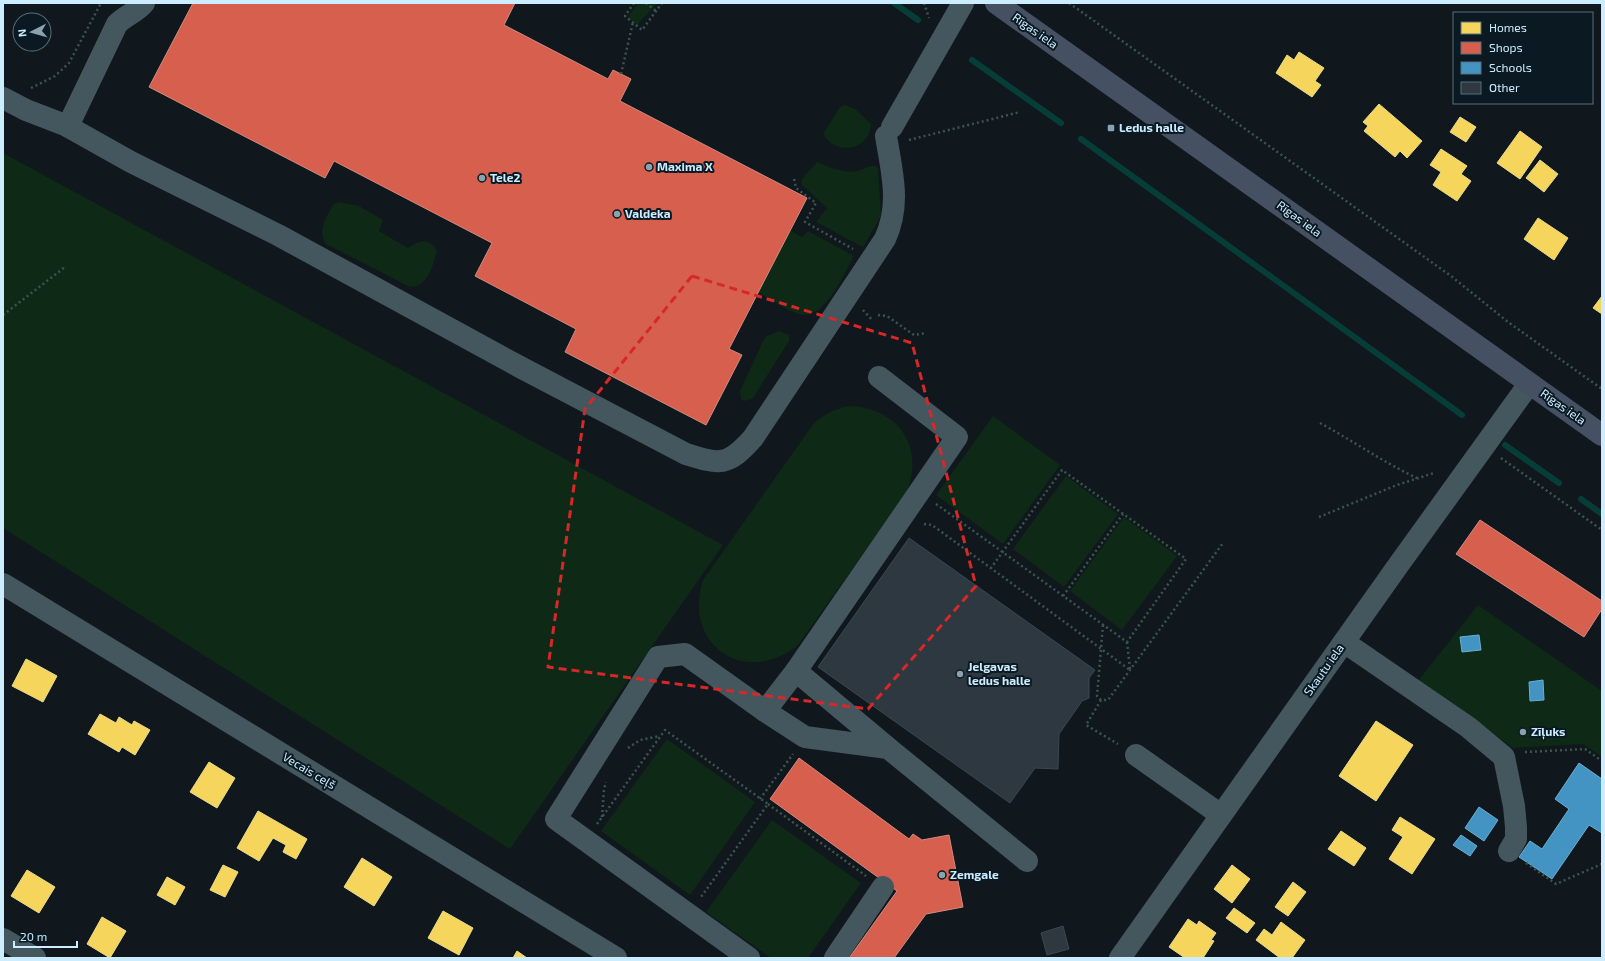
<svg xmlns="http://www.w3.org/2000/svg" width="1605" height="961" font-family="'Exo 2',sans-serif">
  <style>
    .green { fill: #0e2915 }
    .homes { fill: #f6d55c; stroke: #e9dc8d }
    .shops { fill: #d6604d; stroke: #d38a82 }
    .schools { fill: #4393c3; stroke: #6caed5 }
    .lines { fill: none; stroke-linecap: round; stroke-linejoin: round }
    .stream { stroke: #063d37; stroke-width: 6 }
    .building { fill: #2e3840; stroke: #394852 }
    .path { stroke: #3b554e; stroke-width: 2.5; stroke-dasharray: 2 3; stroke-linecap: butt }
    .minor { stroke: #44575e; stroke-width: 22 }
    .major { stroke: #455163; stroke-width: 22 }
    .marked { fill: none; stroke: #d62828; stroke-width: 3; stroke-dasharray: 8 5; stroke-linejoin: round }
    .poi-dot { fill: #8aa2b0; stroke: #0b1922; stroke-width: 1.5 }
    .labels { text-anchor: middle; stroke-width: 4; stroke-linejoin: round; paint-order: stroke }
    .street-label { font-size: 12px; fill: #ccedff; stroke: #0b1922 }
    .poi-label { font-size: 12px; font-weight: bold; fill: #ccedff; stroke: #0b1922; text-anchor: start }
  </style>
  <rect width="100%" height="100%" fill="#10181d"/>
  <g class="green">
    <polygon points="638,3 658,3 637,25 628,17"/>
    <path d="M845 105 855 109 871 124C870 149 840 156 825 137L824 133 840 107Z"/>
    <polygon points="3,153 723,545 510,849 3,528"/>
    <path d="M817 162C830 167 843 174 857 171 864 170 869 165 876 166L878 169 881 216 863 247 816 222 827 208 801 184 802 179Z"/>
    <path d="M340 202 359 206 383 220 379 231 408 248C420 240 428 238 437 250 433 266 427 290 408 286L326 244C317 230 326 217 334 204Z"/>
    <path d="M790 230 802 237 808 231 854 256C844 274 824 322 799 314 785 310 771 299 758 292Z"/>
    <polygon points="779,331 789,335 789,341 753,398 744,401 741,399 740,391 764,339 767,336"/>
    <path d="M849 406C899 408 924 446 907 492L798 645C745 688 682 645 703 580L814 423C825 414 835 409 849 406Z"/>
    <polygon points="993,416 1060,465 1003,544 936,495"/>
    <polygon points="1066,476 1118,514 1064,587 1013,549"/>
    <polygon points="1124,517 1177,556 1122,630 1070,591"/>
    <polygon points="1478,605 1602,691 1602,757 1583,744 1513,748 1418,681"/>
    <polygon points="667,739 755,802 690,895 601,831"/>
    <polygon points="772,820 861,883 808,958 771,958 706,912"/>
  </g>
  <g class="homes">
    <polygon points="1299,52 1324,68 1315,81 1321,85 1312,97 1276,73 1287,55 1294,60"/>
    <polygon points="1379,104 1422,141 1407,158 1400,151 1395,157 1364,131 1368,126 1363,122"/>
    <polygon points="1460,117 1476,127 1466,142 1450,132"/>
    <polygon points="1520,131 1542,147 1520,179 1497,163"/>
    <polygon points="1441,149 1467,166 1461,174 1471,181 1457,201 1433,185 1441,172 1430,165"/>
    <polygon points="1540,160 1558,174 1544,192 1526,178"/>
    <polygon points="1538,218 1568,238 1554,260 1524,239"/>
    <polygon points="1602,296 1602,314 1593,308"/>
    <polygon points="26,659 57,676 43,702 12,686"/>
    <polygon points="100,714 116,723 119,717 132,725 134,721 150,730 135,755 122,747 119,752 88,734"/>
    <polygon points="1376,721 1413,745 1376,801 1339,776"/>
    <polygon points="209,762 235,778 217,808 190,792"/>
    <polygon points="258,811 307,839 296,859 283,852 286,845 273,838 259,861 237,848"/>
    <polygon points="1400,817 1435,839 1412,874 1389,859 1403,837 1392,830"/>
    <polygon points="1341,831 1366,848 1354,866 1328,849"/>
    <polygon points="362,858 392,877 374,906 344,887"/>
    <polygon points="223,865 238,872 225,897 210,890"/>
    <polygon points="1232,865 1250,879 1232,903 1214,889"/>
    <polygon points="27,870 55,887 39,913 11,896"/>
    <polygon points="167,877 185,887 175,905 157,895"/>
    <polygon points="1293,882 1306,892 1288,916 1275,907"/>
    <polygon points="1234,908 1255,923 1247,933 1226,918"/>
    <polygon points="443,911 473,928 459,955 428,938"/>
    <polygon points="102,917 126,931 110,958 87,944"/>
    <polygon points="1188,919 1197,925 1199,921 1216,933 1211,940 1214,941 1203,958 1185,958 1169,947"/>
    <polygon points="1281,922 1305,940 1292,958 1280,958 1256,940 1264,929 1272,935"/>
    <polygon points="517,951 527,958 513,958"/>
  </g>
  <g class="shops">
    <polygon points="193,3 515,3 504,25 608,79 613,70 631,79 620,101 807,198 729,349 742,355 706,425 565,352 576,329 475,276 492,243 334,161 325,178 149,87"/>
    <polygon points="1480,520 1602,601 1602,609 1584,637 1456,554"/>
    <polygon points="799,758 909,839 913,834 922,840 949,835 963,907 926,914 894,958 849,958 897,891 770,799"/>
  </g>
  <g class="schools">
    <polygon points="1479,635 1481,650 1462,652 1460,637"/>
    <polygon points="1543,680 1544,700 1530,701 1529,682"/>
    <polygon points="1579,763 1602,779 1602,833 1589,825 1552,879 1519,857 1530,841 1542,849 1569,809 1555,799"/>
    <polygon points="1479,807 1498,820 1484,841 1465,828"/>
    <polygon points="1461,835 1477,846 1470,856 1453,845"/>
  </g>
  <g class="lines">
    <g class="stream">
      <polyline points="894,3 918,20"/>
      <polyline points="972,60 1061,123"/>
      <polyline points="1081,139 1462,415"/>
      <polyline points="1505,445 1559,483"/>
      <polyline points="1581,499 1602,514"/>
    </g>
  </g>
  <g class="building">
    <polygon points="909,538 1095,670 1089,678 1089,698 1082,701 1059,734 1058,769 1035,768 1010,803 818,667"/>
    <polygon points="1063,926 1069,949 1047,955 1041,933"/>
  </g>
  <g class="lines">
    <g class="path">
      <polyline points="634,3 625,16 642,30 662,3"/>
      <polyline points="646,3 656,11"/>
      <polyline points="924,3 929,18"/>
      <polyline points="1069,3 1451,276 1508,322 1602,389"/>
      <polyline points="621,74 633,22"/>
      <polyline points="31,88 55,76 69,63 101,3"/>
      <polyline points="909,140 1020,112"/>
      <polyline points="794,179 796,188 816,203 805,222 853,249"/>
      <polyline points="863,310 873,321"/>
      <polyline points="3,315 65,267"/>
      <polyline points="878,315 887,316 914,335 926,333"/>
      <path d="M1320 423C1353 441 1383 462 1417 478"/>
      <polyline points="1501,458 1602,530"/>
      <path d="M936 504C1000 550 1063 596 1127 642L1186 559 1062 470 991 568"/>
      <polyline points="1319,517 1397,485 1434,473"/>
      <polyline points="924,524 932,525 1130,670"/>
      <polyline points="1063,596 1123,514"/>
      <polyline points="1103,625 1097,696 1101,700 1108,700 1223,543"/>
      <polyline points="1127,642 1130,669"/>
      <polyline points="1101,700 1086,725 1118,744"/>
      <polyline points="628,748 640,740 660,736"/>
      <polyline points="1525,752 1585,749 1602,761"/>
      <polyline points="760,799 793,754"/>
      <polyline points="768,804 866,876"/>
      <polyline points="602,817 604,789 606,782"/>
      <polyline points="597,824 665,730 768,804 701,897"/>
      <polyline points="1526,863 1556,884 1602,864"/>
    </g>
    <g class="minor">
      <path d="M3 98 26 110 65 125 131 162 278 235 520 367 686 454C721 465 728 466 753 438L885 239C901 204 892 173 886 136"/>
      <path d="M68 126 117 24C126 15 137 12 144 3"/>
      <polyline points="892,127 963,3"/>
      <polyline points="3,584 616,958"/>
      <polyline points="1344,642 1468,727 1504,757 1514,806 1516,827 1516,839 1509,851"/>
      <polyline points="796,671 888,748"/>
      <polyline points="765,711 796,671 957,437 879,377"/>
      <polyline points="1136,755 1221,815"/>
      <polyline points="3,939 35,958"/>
      <polyline points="749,958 556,819 658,657 685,654 765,711 805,737 888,748 1027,861"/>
      <polyline points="835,958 883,887"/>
      <polyline points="1120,958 1397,567 1529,384"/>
    </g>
    <polyline class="major" points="996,3 1602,435"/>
  </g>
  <path class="marked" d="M692 276 912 343 976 586 868 709 548 667 585 409Z"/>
  <g class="poi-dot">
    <rect x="1107" y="124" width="8" height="8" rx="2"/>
    <circle cx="649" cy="167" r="4"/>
    <circle cx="482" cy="178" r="4"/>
    <circle cx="617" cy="214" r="4"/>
    <circle cx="960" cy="674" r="4"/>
    <circle cx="1523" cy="732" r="4"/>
    <circle cx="942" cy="875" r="4"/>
  </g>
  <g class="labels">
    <g class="street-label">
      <text transform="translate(1035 31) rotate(35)" y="4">Rīgas iela</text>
      <text transform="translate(1299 219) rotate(36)" y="4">Rīgas iela</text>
      <text transform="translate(1563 407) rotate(35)" y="4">Rīgas iela</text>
      <text transform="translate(1324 670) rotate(-55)" y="4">Skautu iela</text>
      <text transform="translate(309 771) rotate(31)" y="4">Vecais ceļš</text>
    </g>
    <g class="poi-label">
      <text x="1119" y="132">Ledus halle</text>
      <text x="657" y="171">Maxima X</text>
      <text x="490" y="182">Tele2</text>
      <text x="625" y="218">Valdeka</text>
      <text x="968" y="671">Jelgavas<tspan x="968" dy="14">ledus halle</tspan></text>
      <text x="1531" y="736">Zīļuks</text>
      <text x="950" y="879">Zemgale</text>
    </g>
  </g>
  <rect width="1605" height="961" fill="none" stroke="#ccedff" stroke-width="8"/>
  <rect x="1453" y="12" width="140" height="92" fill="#0b1922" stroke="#586e7a"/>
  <rect x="1461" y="22" width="20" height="12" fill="#f6d55c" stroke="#586e7a"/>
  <text x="1489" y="32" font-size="12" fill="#ccedff">Homes</text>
  <rect x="1461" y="42" width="20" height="12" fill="#d6604d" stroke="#586e7a"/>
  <text x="1489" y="52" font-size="12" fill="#ccedff">Shops</text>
  <rect x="1461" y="62" width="20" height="12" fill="#4393c3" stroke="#586e7a"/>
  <text x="1489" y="72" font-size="12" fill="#ccedff">Schools</text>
  <rect x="1461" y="82" width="20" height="12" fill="#2e3840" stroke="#586e7a"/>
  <text x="1489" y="92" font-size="12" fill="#ccedff">Other</text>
  <g transform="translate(32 32) rotate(264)"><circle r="19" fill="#0b1922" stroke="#586e7a"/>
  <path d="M0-3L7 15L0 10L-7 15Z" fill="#8aa2b0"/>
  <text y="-6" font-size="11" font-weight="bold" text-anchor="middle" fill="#ccedff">N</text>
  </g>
  <path d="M14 941v6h63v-6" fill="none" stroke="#ccedff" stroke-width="2"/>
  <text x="20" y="941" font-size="12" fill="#ccedff" stroke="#0b1922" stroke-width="3" paint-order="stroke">20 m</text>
</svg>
